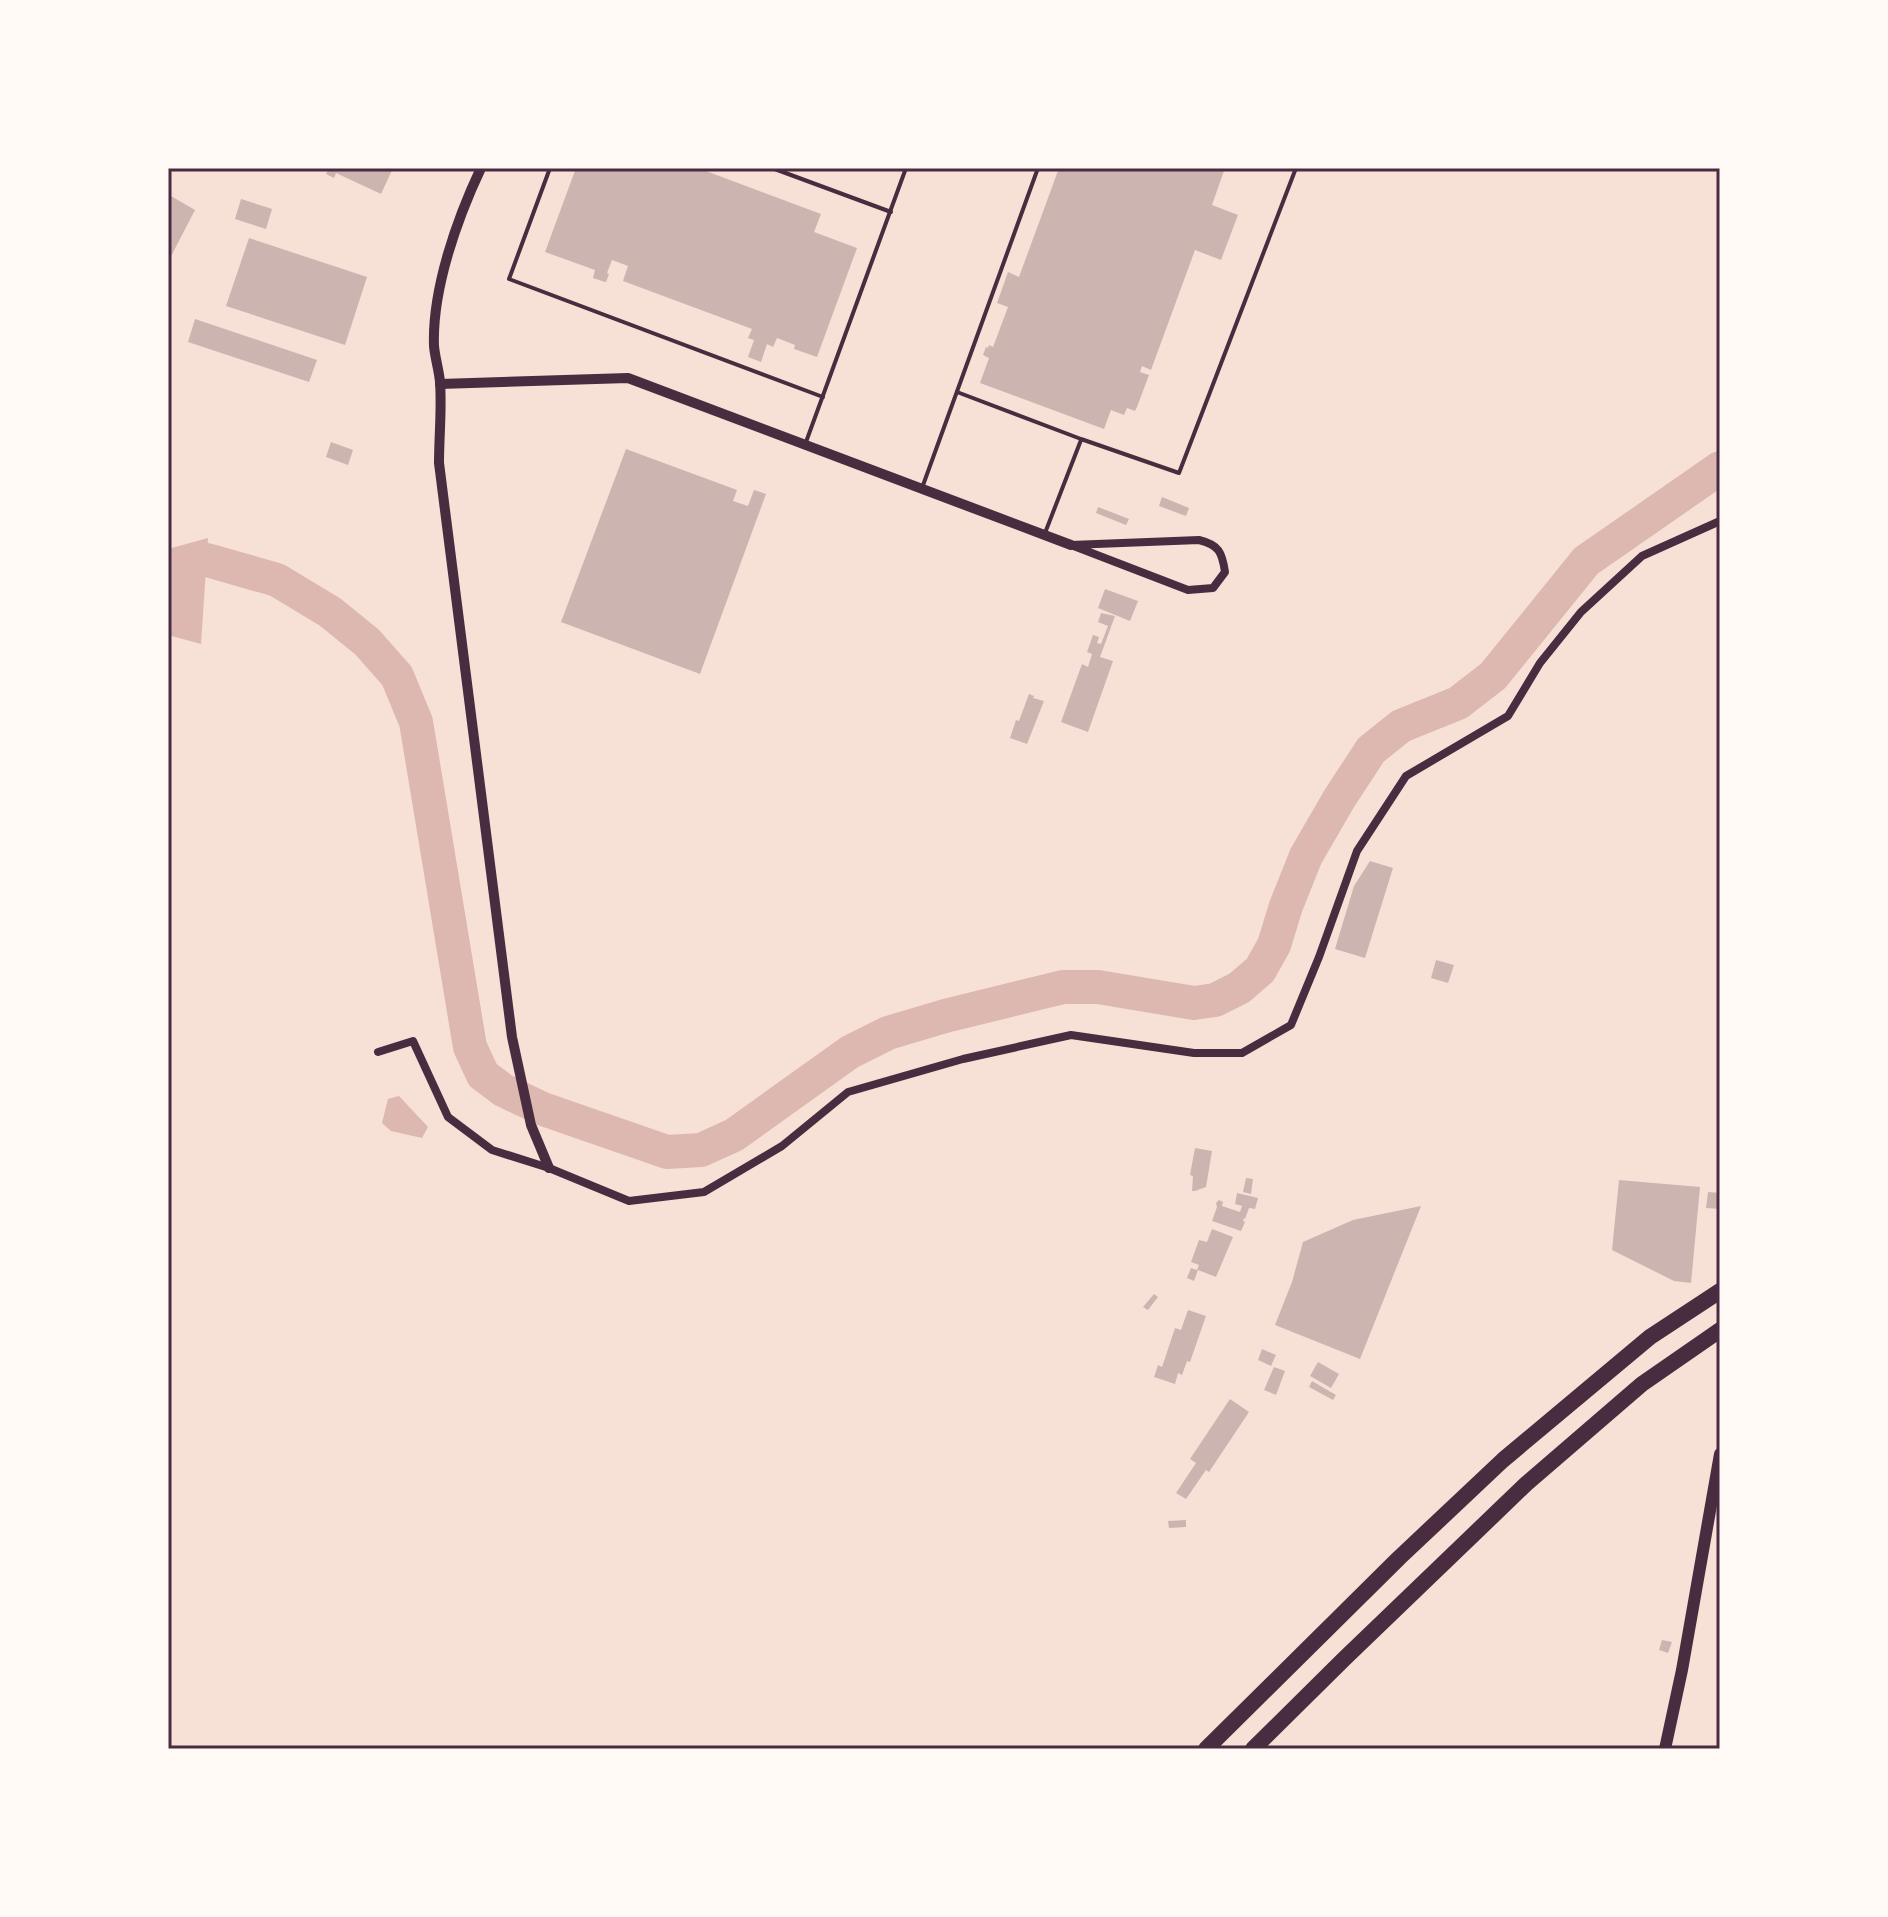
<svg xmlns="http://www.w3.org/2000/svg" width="1888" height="1917" font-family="'Source Sans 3',sans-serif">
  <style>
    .water { fill: #dcb8b0 }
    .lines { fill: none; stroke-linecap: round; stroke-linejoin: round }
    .river { stroke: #dcb8b0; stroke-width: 34 }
    .building { fill: #ccb4b1 }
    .service { stroke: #4a2c40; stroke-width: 4 }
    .minor { stroke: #4a2c40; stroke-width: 8 }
    .tertiary { stroke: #4a2c40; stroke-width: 10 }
    .secondary { stroke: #4a2c40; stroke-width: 12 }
    .motorway { stroke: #4a2c40; stroke-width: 16 }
    .neatline { fill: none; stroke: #4a2c40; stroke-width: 3 }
  </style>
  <rect width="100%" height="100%" fill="#f7e1d7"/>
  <g class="water">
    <polygon points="208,538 201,644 168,635 168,549"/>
    <polygon points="399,1096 428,1127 422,1138 391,1131 382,1123 388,1099"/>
  </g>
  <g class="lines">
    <polyline class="river" points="207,560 277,580 330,612 367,642 397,676 416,722 470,1047 483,1075 503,1090 543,1109 667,1152 701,1150 734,1135 850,1052 888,1033 945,1016 1063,987 1098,987 1194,1003 1215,1000 1239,988 1260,970 1274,945 1286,906 1306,856 1339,799 1371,750 1401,726 1458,703 1493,676 1586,561 1720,468"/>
  </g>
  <g class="building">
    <polygon points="329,168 393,168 381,194 336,173 334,178 326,174"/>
    <polygon points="576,168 698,168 821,214 814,232 857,248 817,357 794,349 795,345 777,338 773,347 767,344 761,362 748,357 754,340 748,338 752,329 623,281 628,266 612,260 607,273 609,274 606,282 605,282 593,278 595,270 545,252"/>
    <polygon points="1059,168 1225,168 1212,205 1238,215 1221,260 1195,250 1151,370 1142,366 1140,372 1149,375 1137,407 1135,411 1127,408 1124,415 1111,410 1104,429 980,383 989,358 983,355 986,347 988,348 989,345 993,347 1008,307 997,303 1008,272 1019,277"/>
    <polygon points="171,196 195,210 168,262 168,201"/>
    <polygon points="241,199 272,209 266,229 235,219"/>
    <polygon points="249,238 367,277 345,345 226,306"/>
    <polygon points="195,319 317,360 309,382 188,342"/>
    <polygon points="331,442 353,450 348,465 326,457"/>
    <polygon points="626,449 737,490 733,501 748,506 754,490 766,494 700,674 561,622"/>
    <polygon points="1162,497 1189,508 1186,516 1159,506"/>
    <polygon points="1098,507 1129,519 1126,525 1096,513"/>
    <polygon points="1105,589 1138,601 1130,621 1098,608"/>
    <polygon points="1101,613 1115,616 1100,657 1113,661 1088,732 1061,722 1082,664 1088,667 1092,654 1087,652 1093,635 1099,637 1097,643 1101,644 1108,626 1098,622"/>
    <polygon points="1029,694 1034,696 1033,698 1044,701 1027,744 1010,738 1016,720 1019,721"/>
    <polygon points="1370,861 1393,868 1365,958 1335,949 1354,886"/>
    <polygon points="1436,960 1454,965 1448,983 1431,978"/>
    <polygon points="1195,1148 1212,1151 1206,1187 1195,1191 1192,1191 1193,1176 1190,1175"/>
    <polygon points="1246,1178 1253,1179 1251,1194 1243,1192"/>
    <polygon points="1619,1180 1700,1187 1691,1283 1674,1281 1612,1250"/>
    <polygon points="1708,1192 1720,1193 1720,1209 1706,1208"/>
    <polygon points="1237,1193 1258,1198 1255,1209 1249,1208 1245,1219 1244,1218 1243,1221 1245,1222 1241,1231 1212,1221 1217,1207 1216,1203 1219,1200 1223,1202 1222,1206 1240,1212 1242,1206 1235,1204"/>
    <polygon points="1421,1206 1360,1359 1275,1325 1292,1282 1303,1242 1353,1220"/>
    <polygon points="1212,1229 1233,1237 1216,1277 1198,1270 1194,1281 1187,1278 1191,1268 1197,1270 1199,1265 1191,1262 1199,1240 1207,1242"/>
    <polygon points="1154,1294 1158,1297 1148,1310 1143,1307"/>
    <polygon points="1188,1310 1206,1316 1190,1362 1187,1361 1182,1375 1178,1373 1175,1384 1154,1377 1158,1365 1162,1367 1175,1328 1181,1330"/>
    <polygon points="1262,1349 1276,1355 1271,1366 1258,1360"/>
    <polygon points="1318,1362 1339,1374 1331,1388 1310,1376"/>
    <polygon points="1274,1367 1285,1371 1276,1395 1264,1390"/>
    <polygon points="1312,1381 1336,1395 1333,1400 1309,1387"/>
    <polygon points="1230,1399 1249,1412 1209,1472 1206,1470 1186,1499 1176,1493 1196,1463 1190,1459"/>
    <polygon points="1186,1520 1186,1527 1169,1528 1168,1521"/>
    <polygon points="1662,1640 1672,1642 1668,1653 1659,1650"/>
  </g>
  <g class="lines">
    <g class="service">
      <polyline points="550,168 509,279 823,397"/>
      <polyline points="772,168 891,212"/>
      <polyline points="957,392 1081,439 1179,473 1296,168"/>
      <polyline points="806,442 906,168"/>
      <polyline points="922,488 1038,168"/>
      <polyline points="1045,533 1081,440"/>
    </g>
    <g class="minor">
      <path d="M1199 540C1219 545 1222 552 1225 572L1213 588 1188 590 1071 545Z"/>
      <polyline points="378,1052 413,1041 448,1117 492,1150 549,1168 629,1201 704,1192 782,1146 848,1092 963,1059 1071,1035 1194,1053 1242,1053 1291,1025 1319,957 1357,851 1406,776 1508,716 1540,663 1581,612 1642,556 1720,521"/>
    </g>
    <g class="tertiary">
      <path d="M481 168C457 219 432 289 434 346 435 358 439 370 440 382 442 409 439 436 439 463L512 1037 531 1125 549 1168"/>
      <polyline points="440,384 628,378 1071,545"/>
    </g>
    <polyline class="secondary" points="1665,1749 1682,1670 1720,1454"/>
    <g class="motorway">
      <polyline points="1206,1749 1399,1558 1503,1460 1650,1337 1720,1291"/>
      <polyline points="1253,1749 1344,1659 1526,1484 1642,1384 1720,1330"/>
    </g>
  </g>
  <rect width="1888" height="1917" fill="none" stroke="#fffaf5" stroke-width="340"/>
  <rect x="170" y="170" width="1548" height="1577" class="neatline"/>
</svg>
